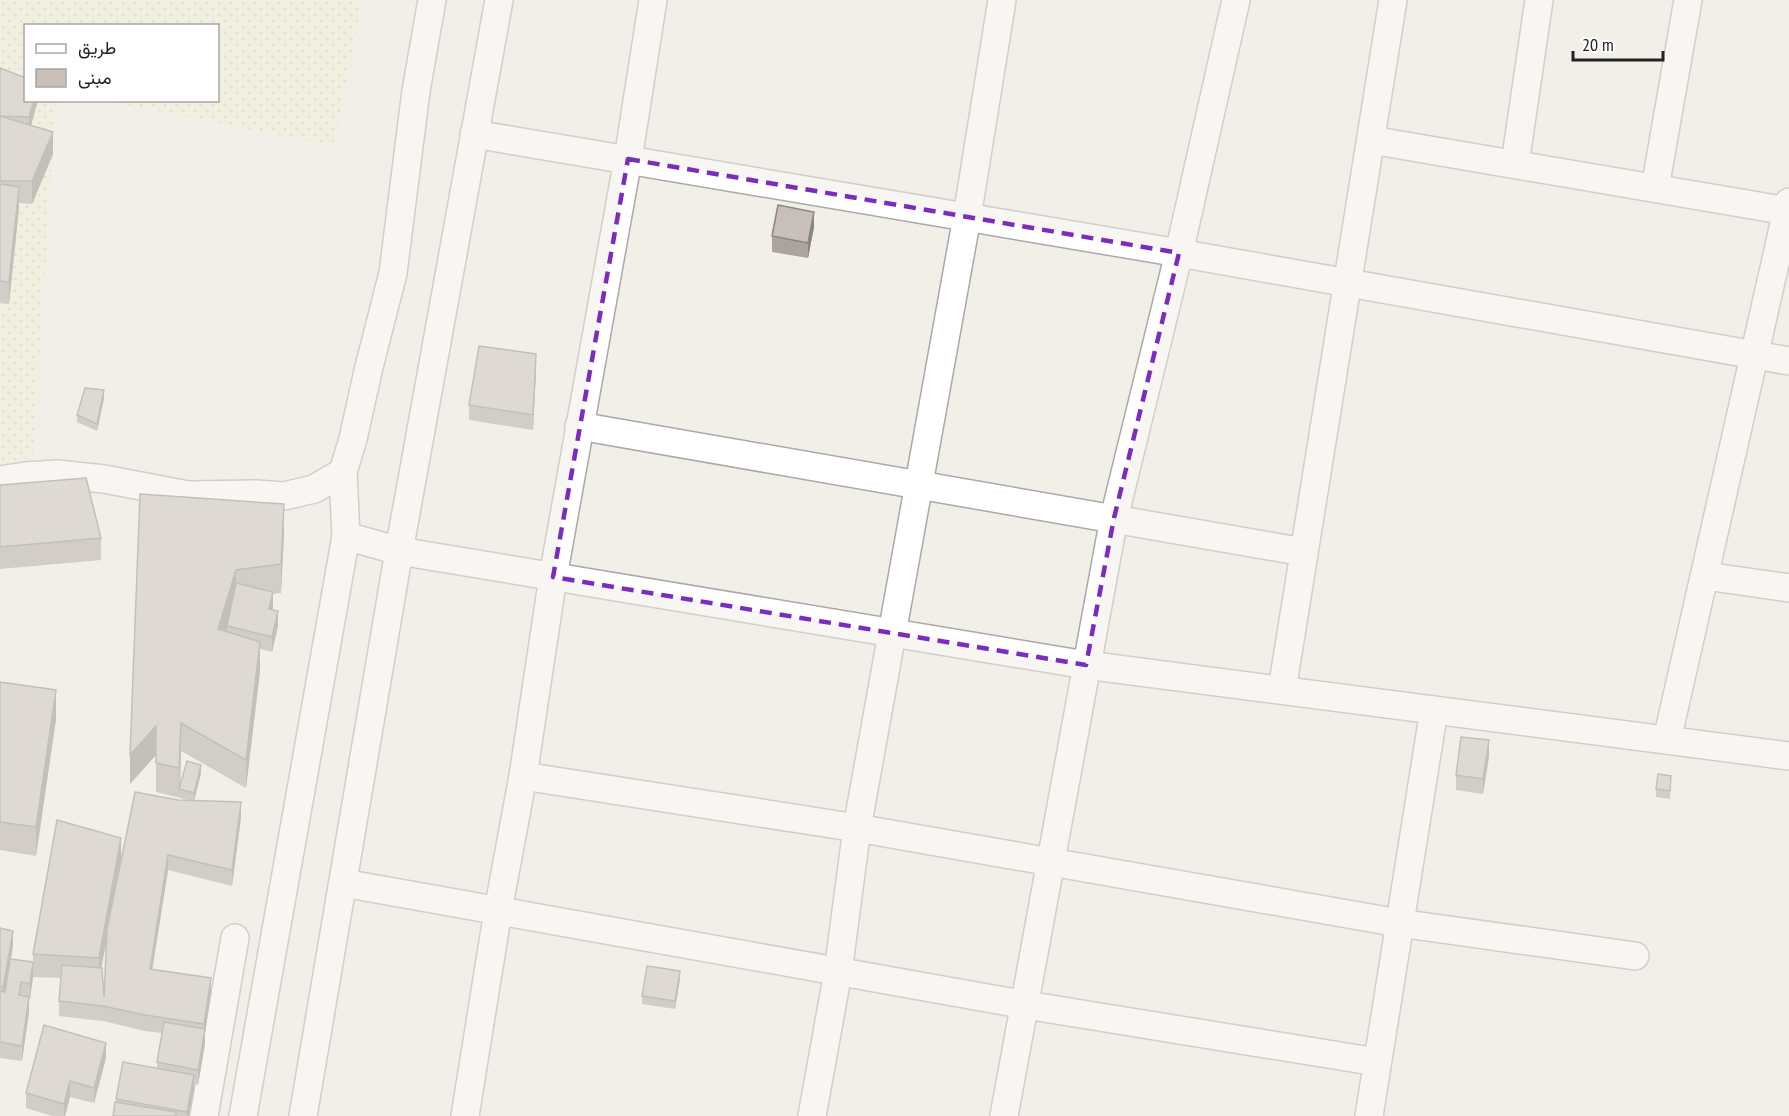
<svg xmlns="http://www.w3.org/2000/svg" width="1789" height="1116" font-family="'PT Sans Narrow',Vazirmatn,sans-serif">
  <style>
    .farmland { fill: url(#farmland-dots) }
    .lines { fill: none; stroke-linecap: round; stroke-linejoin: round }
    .street-casing { stroke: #a9a9a9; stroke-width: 30 }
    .street { stroke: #fff; stroke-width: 27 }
    .wall { fill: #aba49e; fill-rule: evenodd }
    .shaded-wall { fill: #8b8681 }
    .building { fill: #c7bfb8; stroke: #8b8681; stroke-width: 1.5 }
    .marked { fill: none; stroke: #7b2cbf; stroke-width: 4.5; stroke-dasharray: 12 8; stroke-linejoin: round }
  </style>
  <defs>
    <pattern id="farmland-dots" width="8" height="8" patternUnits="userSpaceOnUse" patternTransform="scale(1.5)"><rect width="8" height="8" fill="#eef0d5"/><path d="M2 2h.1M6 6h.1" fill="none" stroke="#ccceb7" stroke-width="1.8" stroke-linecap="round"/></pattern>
  </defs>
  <rect width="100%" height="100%" fill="#f2efe9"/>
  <polygon class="farmland" points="0,0 363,0 334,146 109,101 218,100 218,26 26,26 26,100 56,101 33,455 0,477"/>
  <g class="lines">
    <g class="street-casing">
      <g id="street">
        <polyline points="474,134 1179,253 1789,361"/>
        <polyline points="1371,140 1787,211"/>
        <polyline points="1515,164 1539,0"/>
        <polyline points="1655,188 1688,0"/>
        <polyline points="579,426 1304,552"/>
        <polyline points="0,480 26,476 57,474 104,479 188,495 256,494 284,496 314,489 343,472 353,439 368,371 393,273 416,91 432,0"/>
        <polyline points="346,536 399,551 1086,665 1789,756"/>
        <polyline points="1705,576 1789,588"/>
        <polyline points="1282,690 1393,0"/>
        <polyline points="1667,740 1789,202"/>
        <polyline points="523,776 857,828 1399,923 1635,956"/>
        <polyline points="343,883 1026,1005 1377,1062"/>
        <polyline points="204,1116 235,938"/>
        <polyline points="243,1116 346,536 343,472"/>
        <polyline points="303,1116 399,551 499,0"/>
        <polyline points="465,1116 498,911 523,776 553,577 628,159 653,0"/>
        <polyline points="812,1116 838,972 857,828 967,217 1002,0"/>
        <polyline points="1004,1116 1114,518 1179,253 1236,0"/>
        <polyline points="1369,1116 1434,710"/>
      </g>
    </g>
    <use href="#street" class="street"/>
  </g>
  <g class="wall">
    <polygon points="0,68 26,100 38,100 31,126 53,154 32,204 19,203 9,304 0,303"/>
    <polygon points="814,227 808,258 772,252 772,236"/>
    <polygon points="536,370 533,430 469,420 469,405"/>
    <polygon points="104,398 97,431 77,422 77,415"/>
    <polygon points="0,485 101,538 101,560 0,569"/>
    <path d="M140 494 284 533 281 593 273 594V610L278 626 272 652 260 649V671L246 788 181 751 180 788 201 773 194 801 241 817 232 886 168 870 152 969 211 993 205 1033V1044L198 1085 194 1084V1090L189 1116H113L116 1099 157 1068V1062L162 1033 145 1031 103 1021 59 1016V1001L61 978 33 977 30 999H29V1012L22 1061 0 1058V928L13 946 11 959 33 962V954L121 861 178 800 193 801 156 792V755L130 784ZM106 940 104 998 101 968Z"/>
    <polygon points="0,682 56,719 36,856 0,850"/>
    <polygon points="1489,756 1483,794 1456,790 1456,775"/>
    <polygon points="1671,784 1670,799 1656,797 1656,789"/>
    <polygon points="680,979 675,1009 642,1004 642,996"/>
    <polygon points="106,1058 94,1103 70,1097 65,1116 52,1116 26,1108 26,1093"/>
  </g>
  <g class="shaded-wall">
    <polygon points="34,100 38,100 29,132 29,117"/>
    <polygon points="53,132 53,154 32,204 32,181"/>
    <polygon points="19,187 19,209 9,304 9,282"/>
    <polygon points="814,212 814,227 808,258 808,243"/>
    <polygon points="536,354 536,370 533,430 533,415"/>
    <polygon points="104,390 104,398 97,431 97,424"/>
    <polygon points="284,504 284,533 281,593 281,564"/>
    <polygon points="236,570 236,599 227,626 227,630 218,658 218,629"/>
    <polygon points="273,592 273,607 269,624 269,609"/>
    <polygon points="278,611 278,626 272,652 272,637"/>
    <polygon points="260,642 260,671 246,788 246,760"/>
    <polygon points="56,690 56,719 36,856 36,827"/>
    <polygon points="181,723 181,751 180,789 179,768"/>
    <polygon points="156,726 156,755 130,784 130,755"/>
    <polygon points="1489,740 1489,756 1483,794 1483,779"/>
    <polygon points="201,765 201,773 194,801 194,793"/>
    <polygon points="241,802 241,817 232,886 232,870"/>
    <polygon points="121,838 121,861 99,981 99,958"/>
    <polygon points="168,855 168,870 150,984 150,969"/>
    <polygon points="13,931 13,946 3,1003 3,988"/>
    <polygon points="33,962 33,977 30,999 30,984"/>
    <polygon points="680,971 680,979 675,1009 675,1001"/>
    <polygon points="211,978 211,993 205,1033 205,1044 198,1085 198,1070 204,1033 204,1024"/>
    <polygon points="29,997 29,1012 22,1061 22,1046"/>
    <polygon points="106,1043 106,1058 94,1103 94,1088"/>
    <polygon points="194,1075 194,1090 189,1116 187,1116"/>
    <polygon points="70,1081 70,1097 65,1116 64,1116 64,1104"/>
  </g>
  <g class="building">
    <polygon points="0,68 26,78 26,100 34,100 29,117 0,116"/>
    <polygon points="0,116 53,132 32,181 0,181"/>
    <polygon points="0,184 19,187 9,282 0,281"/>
    <polygon points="778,205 814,212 808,243 772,236"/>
    <polygon points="479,346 536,354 533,415 469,405"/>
    <polygon points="85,388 104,390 97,424 77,415"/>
    <polygon points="86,478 101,538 0,547 0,485"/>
    <polygon points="140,494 284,504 281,564 236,570 218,629 260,642 246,760 181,723 179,768 156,763 156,726 130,755"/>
    <polygon points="236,583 273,592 269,609 278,611 272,637 227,626"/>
    <polygon points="0,682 56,690 36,827 0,822"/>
    <polygon points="1461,737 1489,740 1483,779 1456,775"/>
    <polygon points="187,761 201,765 194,793 179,789"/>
    <polygon points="1658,774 1671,776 1670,791 1656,789"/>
    <polygon points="135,792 178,800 241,802 232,870 168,855 150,969 211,978 204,1024 145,1015 103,1006 59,1001 62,965 102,968 104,998 107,929"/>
    <polygon points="57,820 121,838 99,958 33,954"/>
    <polygon points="0,928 13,931 3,988 0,987"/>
    <polygon points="10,959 33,962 30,984 21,982 19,995 29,997 22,1046 0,1042 0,991 5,992"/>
    <polygon points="647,966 680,971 675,1001 642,996"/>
    <polygon points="164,1022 205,1029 198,1070 157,1062"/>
    <polygon points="44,1025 106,1043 94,1088 70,1081 64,1104 26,1093"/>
    <polygon points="123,1062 194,1075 187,1112 116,1099"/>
    <polygon points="115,1102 176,1112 176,1116 113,1116"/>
  </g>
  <path d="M0 0H1789V1116H0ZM628 159 1179 253 1114 518 1086 665 553 577Z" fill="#f2efe9" fill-opacity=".55" fill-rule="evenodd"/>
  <path class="marked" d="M628 159 1179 253 1114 518 1086 665 553 577Z"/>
  <rect x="24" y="24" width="195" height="78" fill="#ffffff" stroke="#a7a7a7" stroke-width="1.5"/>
  <rect x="36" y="44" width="30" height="9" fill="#ffffff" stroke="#a7a7a7" stroke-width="1.5"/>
  <text x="78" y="54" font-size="18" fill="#222222">طريق</text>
  <rect x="36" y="69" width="30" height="18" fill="#c7bfb8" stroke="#a7a7a7" stroke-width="1.5"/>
  <text x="78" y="84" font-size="18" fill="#222222">مبنى</text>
  <path d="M1573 51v9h90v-9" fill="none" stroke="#222222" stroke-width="3"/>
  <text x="1582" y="51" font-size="18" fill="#222222" stroke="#ffffff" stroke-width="4.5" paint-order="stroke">20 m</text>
</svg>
